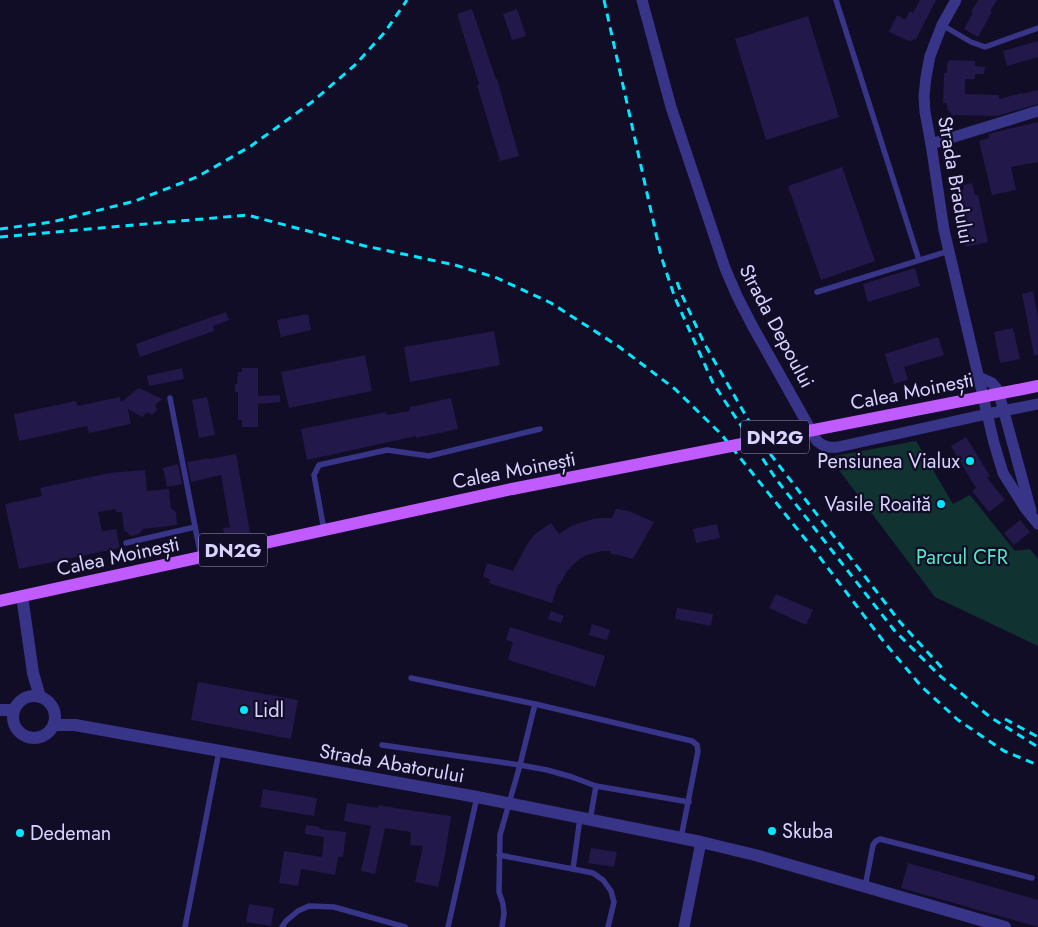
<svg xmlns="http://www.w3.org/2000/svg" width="1038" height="927" font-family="Jost,sans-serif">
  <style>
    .green { fill: #103230 }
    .building { fill: #221849 }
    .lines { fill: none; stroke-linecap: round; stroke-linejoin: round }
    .service { stroke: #383589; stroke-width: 5.5 }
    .minor { stroke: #383589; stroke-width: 11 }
    .tertiary { stroke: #383589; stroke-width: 12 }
    .primary { stroke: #c05bff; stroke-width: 12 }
    .rail { stroke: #00e7ff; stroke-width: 3; stroke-dasharray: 8 6; stroke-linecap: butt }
    .primary-bridge { stroke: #c05bff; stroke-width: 12 }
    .poi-dot { fill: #00e7ff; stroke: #120d27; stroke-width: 2 }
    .labels { text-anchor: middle; stroke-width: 4.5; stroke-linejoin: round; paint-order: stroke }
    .shield { fill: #120d27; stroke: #9d98be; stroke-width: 1 }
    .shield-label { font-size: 19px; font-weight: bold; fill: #d8d4ff }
    .street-label { font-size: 20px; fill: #d8d4ff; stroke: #120d27 }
    .poi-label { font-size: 20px; fill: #d8d4ff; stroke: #120d27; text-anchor: start }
    .park-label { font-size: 20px; fill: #56e8c2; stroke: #120d27 }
  </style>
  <rect width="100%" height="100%" fill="#120d27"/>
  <polygon class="green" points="916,441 953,504 970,495 1015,551 1030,549 1038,559 1038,646 935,597 829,457"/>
  <g class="building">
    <polygon points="920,0 936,0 916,39 909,41 889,32 897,15 905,20 910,11 913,13"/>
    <polygon points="978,0 997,0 990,11 992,12 978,37 964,29 973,13 971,12"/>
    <polygon points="472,9 496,79 497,79 519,156 500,161 477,85 479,84 457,14"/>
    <polygon points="517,9 526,36 512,40 503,14"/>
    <polygon points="808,16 839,117 766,140 735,39"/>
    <polygon points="1038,41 1038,57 1007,66 1003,51"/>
    <polygon points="950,60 975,61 975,66 985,67 984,74 975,74 975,79 965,79 965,94 999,95 999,99 1022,93 1022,94 1038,90 1038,104 997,116 952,115 947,109 947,103 943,103 944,73 947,73 947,64"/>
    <polygon points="1038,122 1038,162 1011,167 1016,190 992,195 979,141 989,138 988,134"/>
    <polygon points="842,167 875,261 821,280 788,186"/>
    <polygon points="972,183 975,195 978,195 988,242 966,247 954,191 964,189 963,185"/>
    <polygon points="915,268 920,286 868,302 863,284"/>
    <polygon points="1033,291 1038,317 1038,355 1034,355 1022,294"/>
    <polygon points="226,312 229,320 213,326 214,331 140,357 136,344"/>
    <polygon points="308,314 311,330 281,337 277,320"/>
    <polygon points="1013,328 1020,359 1000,363 994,332"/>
    <polygon points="494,331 500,365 410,382 404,347"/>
    <polygon points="938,337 944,355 904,367 908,380 894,384 885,354"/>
    <polygon points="365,355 372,391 289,408 281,372"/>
    <polygon points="182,368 184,379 149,386 147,376"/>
    <polygon points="242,368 258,368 258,396 280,395 280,402 258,404 258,427 242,427 242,420 238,420 238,392 235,392 235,384 237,384 238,372 242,372"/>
    <polygon points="139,388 162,399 155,405 157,410 152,415 147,412 142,417 128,409 131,424 89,433 87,426 19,441 14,414 76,401 77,406 120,397 121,402"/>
    <polygon points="207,397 215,435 199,438 192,400"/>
    <polygon points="451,398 458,429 416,438 416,436 307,460 301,429 386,412 387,415 410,411 410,407"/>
    <polygon points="966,437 990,476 987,478 1005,500 989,512 972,491 976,488 951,446"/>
    <polygon points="236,454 251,538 226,543 223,528 230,527 221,475 191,482 187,462 209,458 209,459"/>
    <polygon points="178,464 182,484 167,487 163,468"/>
    <polygon points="145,470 147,491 169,489 171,508 176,512 177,525 143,529 139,534 131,536 124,530 122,512 116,512 116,509 98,512 102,531 116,529 120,548 19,569 5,504 42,496 40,488 109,473"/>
    <polygon points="616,509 629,511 654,522 633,559 622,556 611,554 611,551 602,551 586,555 578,560 567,571 560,584 558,584 552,603 489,583 490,579 483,577 487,563 513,571 528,543 535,534 551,523 559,534 571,526 586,521 597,518 612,518"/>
    <polygon points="1020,520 1030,532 1014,545 1004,533"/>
    <polygon points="717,524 720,538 696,543 693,529"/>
    <polygon points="776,594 813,610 806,625 769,608"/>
    <polygon points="677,608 713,614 711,626 675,619"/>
    <polygon points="551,611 564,616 561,623 548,619"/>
    <polygon points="592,624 610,630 607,640 589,635"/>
    <polygon points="510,627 605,656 595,687 508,660 513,642 506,640"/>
    <polygon points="198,682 298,700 291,739 191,720"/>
    <polygon points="263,789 317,798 314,816 260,807"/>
    <polygon points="347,803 378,808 379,805 401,809 451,816 445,855 438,887 415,882 423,846 410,845 411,832 385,828 375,874 361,871 371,826 344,821"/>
    <polygon points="306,825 320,827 319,829 346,832 343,857 338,857 335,875 301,869 298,886 279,883 284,851 322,857 324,837 305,834"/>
    <polygon points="591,848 617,852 614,867 588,863"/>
    <polygon points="908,863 1038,900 1038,927 901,888"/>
    <polygon points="249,904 274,908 271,926 246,922"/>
  </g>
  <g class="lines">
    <g class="service">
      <polyline points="836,0 919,260"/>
      <polyline points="942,25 971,42 985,47 1038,28"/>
      <polyline points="817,292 949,251"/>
      <polyline points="170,398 201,557"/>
      <polyline points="324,530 314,475 319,465 387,450 429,456 540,429"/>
      <polyline points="126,543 195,527"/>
      <polyline points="411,678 535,704 692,741 697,745 698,751 681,838"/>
      <polyline points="382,745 520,765 547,770 572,777 596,786 689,802"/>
      <polyline points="590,820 596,786"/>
      <polyline points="499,855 573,869 580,818"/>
      <polyline points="573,869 593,873 603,880 611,891 614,902 608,927"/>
      <polyline points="865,887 873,845 876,841 880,839 1032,878"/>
      <polyline points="185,927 219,751"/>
      <polyline points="282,927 286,921 298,911 309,906 334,907 405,927"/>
      <polyline points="448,927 477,797"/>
      <polyline points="502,927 504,914 503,904 499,892 500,835 520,765 535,704"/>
    </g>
    <g class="minor">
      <path d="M642 0 671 107 725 268 737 296 753 327 817 441C824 447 829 448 838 447L987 414 1038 404"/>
      <polyline points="956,0 942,25 930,56 926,77 924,96 925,112 931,144 944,230 994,443 1003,473 1025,508 1038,524"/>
      <polyline points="931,144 1038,111"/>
      <polyline points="979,377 992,383 998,390 1031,511"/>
      <polyline points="684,927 701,842"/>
    </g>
    <g class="tertiary">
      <polyline points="22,596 33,673 40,697"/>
      <circle cx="34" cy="717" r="21"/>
      <polyline points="0,710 14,710"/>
      <polyline points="54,725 75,725 477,797 701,842 755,855 1005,927"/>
    </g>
    <polyline class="primary" points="0,601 512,489"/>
    <g class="rail">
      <polyline points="604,0 661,256 675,298 713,383 776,479 894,630 939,675 990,717 1038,747"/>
      <polyline points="0,229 52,222 135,201 197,177 251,146 312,102 355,65 385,32 407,0"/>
      <polyline points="0,237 247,215 365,246 455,265 497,278 551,303 618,346 675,389 721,434 818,555 884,642 921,686 958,720 1004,751 1038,765"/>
      <polyline points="677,282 681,293 704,343 761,442 900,622 943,669"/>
      <polyline points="1005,719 1038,737"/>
    </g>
    <polyline class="primary-bridge" points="512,489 1038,386"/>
  </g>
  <g class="poi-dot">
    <circle cx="970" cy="461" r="5"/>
    <circle cx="941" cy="504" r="5"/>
    <circle cx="244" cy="710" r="5"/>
    <circle cx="772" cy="831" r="5"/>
    <circle cx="20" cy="833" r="5"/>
  </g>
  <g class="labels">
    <g class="shield">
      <rect x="741" y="420.5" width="68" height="33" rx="4"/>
      <rect x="199" y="533.5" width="68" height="33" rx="4"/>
    </g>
    <g class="shield-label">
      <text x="775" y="444">DN2G</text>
      <text x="233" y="557">DN2G</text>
    </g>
    <g class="street-label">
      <text transform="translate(956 180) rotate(80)" y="7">Strada Bradului</text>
      <text transform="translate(777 326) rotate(62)" y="7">Strada Depoului</text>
      <text transform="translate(912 391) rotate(-11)" y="7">Calea Moinești</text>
      <text transform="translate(514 470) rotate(-11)" y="7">Calea Moinești</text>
      <text transform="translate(118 556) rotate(-12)" y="7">Calea Moinești</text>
      <text transform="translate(392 763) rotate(10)" y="7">Strada Abatorului</text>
    </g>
    <g class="poi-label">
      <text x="960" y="468" text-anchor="end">Pensiunea Vialux</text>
      <text x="931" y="511" text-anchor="end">Vasile Roaită</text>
      <text x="254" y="717">Lidl</text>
      <text x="782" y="838">Skuba</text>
      <text x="30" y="840">Dedeman</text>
    </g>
    <g class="park-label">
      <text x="962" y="564">Parcul CFR</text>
    </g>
  </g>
</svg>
